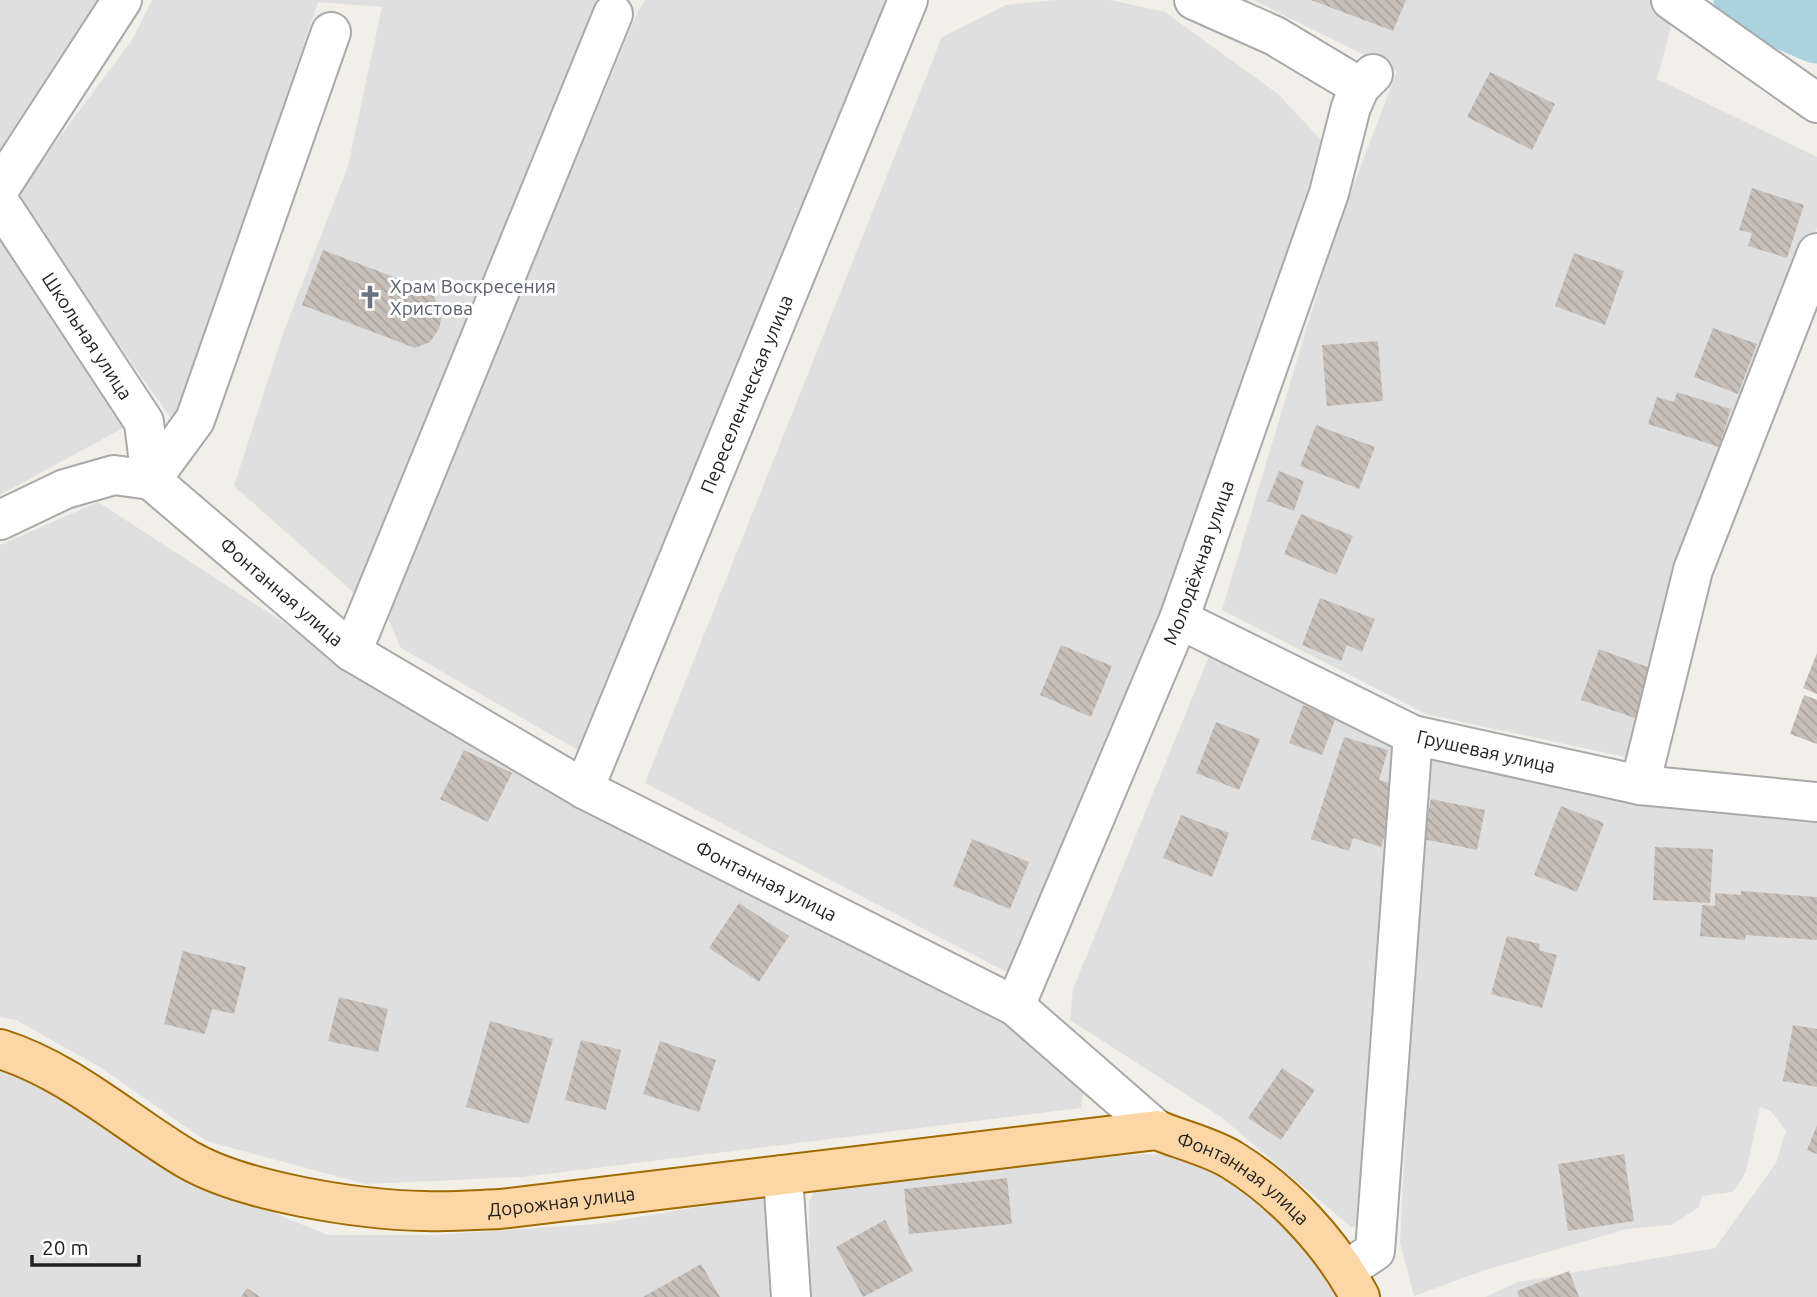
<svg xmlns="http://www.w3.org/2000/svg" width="1817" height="1297" font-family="Ubuntu,sans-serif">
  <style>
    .residential { fill: #e0dfdf }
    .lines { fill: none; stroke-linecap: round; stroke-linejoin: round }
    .river { stroke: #aad3df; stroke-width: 63 }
    .building { fill: url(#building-back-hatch) }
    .minor-casing { stroke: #a9a9a9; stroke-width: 42 }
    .major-casing { stroke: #a06b00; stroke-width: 42 }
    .minor { stroke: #fff; stroke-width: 38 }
    .major { stroke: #fcd6a4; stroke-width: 38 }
    .labels { text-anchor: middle; stroke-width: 6; stroke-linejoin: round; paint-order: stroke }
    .worship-label { font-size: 19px; fill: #5b616d; stroke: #fff; text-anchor: start }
    .street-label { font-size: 19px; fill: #222; stroke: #fff }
  </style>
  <defs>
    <pattern id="building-back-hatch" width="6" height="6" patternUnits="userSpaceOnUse" patternTransform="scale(1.75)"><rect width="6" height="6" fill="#c7bfb8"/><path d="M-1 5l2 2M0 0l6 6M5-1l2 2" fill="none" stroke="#aba49e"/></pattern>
  </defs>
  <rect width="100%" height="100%" fill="#f2efe9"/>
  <g class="residential">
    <polygon points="0,0 106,0 0,159"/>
    <polygon points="152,0 601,0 362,600 234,486 282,336 348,166 382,7 318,2 176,425 14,198 132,40"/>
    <polygon points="646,0 895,0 583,753 401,648 386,614 638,11"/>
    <polygon points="1055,0 1110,0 1165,12 1278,94 1323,142 1182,572 1014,976 645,783 942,37 1006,5"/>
    <polygon points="1253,0 1654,0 1675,12 1657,79 1817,157 1817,227 1680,560 1634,759 1426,714 1222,610 1335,234 1397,71"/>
    <polygon points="0,236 134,422 0,495"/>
    <polygon points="98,502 343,661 1016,1023 1085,1083 1081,1108 522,1177 365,1184 206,1141 100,1067 16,1020 0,1017 0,545"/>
    <polygon points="1212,649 1402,742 1370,1219 1352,1228 1221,1117 1070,1020 1073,989"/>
    <polygon points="1424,751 1702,807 1817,822 1817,1297 1485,1297 1518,1282 1715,1248 1776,1163 1786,1131 1771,1111 1760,1107 1746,1172 1733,1192 1702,1196 1699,1207 1671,1225 1627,1229 1485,1270 1414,1296 1400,1243"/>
    <polygon points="0,1066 49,1084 197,1181 328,1235 434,1235 596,1224 772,1195 775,1297 0,1297"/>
    <polygon points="1146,1154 1197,1156 1256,1191 1317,1264 1337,1297 810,1297 809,1202 817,1186 864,1178"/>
  </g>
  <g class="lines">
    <polyline class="river" points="1745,0 1817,32"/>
  </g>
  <g class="building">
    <polygon points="1311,0 1406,0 1393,31"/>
    <polygon points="1490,72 1555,104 1532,150 1467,117"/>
    <polygon points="1752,188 1804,205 1787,258 1748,246 1752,233 1739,230"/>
    <polygon points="323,250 431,291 442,314 439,329 430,342 415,348 302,305"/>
    <polygon points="1574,253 1624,271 1605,325 1555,306"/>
    <polygon points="1713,328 1757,344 1738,394 1694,377"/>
    <polygon points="1378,341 1383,401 1327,406 1322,345"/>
    <polygon points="1677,392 1731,409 1719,447 1648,424 1657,397 1674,402"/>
    <polygon points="1316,425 1375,447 1359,489 1300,466"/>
    <polygon points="1279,471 1304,481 1294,511 1267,501"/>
    <polygon points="1301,514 1353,536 1336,575 1284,554"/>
    <polygon points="1320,598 1375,619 1362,652 1347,645 1341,661 1302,645"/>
    <polygon points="1061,645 1112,666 1091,717 1040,695"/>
    <polygon points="1599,649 1653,669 1635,718 1581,700"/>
    <polygon points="1817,653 1817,694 1803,688"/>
    <polygon points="1804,695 1817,700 1817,744 1790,734"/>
    <polygon points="1303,705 1336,717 1322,755 1289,743"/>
    <polygon points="1216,722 1260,739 1239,790 1196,773"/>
    <polygon points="1344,737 1388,750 1379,780 1400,786 1381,847 1353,838 1349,851 1311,839"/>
    <polygon points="464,750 512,773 488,822 440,799"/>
    <polygon points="1431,799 1485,810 1477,850 1423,839"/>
    <polygon points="1561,806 1604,823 1577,892 1534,875"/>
    <polygon points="1181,815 1229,833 1212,877 1163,858"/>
    <polygon points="972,839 1029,862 1010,909 953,886"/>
    <polygon points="1655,847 1713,849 1710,903 1653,900"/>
    <polygon points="1741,891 1817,897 1817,940 1746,935 1745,940 1700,936 1702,905 1715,906 1715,893 1741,895"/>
    <polygon points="739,903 789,936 759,982 709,948"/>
    <polygon points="1507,936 1540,944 1539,950 1557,955 1542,1008 1491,994"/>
    <polygon points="183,951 246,967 234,1014 212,1009 205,1034 164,1024"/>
    <polygon points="339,997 388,1009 378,1052 328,1041"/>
    <polygon points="490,1021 553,1039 529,1124 466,1107"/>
    <polygon points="1793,1025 1817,1029 1817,1087 1783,1081"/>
    <polygon points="581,1040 621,1050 606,1110 565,1100"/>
    <polygon points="660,1041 716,1060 699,1112 643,1094"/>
    <polygon points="1282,1068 1315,1090 1281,1140 1248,1118"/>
    <polygon points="1817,1125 1817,1154 1807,1150"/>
    <polygon points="1624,1154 1634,1221 1568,1231 1558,1164"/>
    <polygon points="1007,1178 1012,1224 909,1234 904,1189"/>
    <polygon points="885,1220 913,1271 863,1297 836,1247"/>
    <polygon points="701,1264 720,1297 643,1297"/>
    <polygon points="1569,1271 1579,1297 1519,1297 1517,1291"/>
    <polygon points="247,1288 260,1297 241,1297"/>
  </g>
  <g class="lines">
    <g class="minor-casing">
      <g id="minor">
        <polyline points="1194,0 1275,36 1360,87"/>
        <polyline points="1671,0 1817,103"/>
        <polyline points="0,188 122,0"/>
        <path id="s1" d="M0 203 144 422 151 480"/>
        <path id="s2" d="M151 480 352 652 584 789 1015 1006 1157 1130"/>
        <polyline points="151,480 195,420 331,32"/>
        <polyline points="0,520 65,489 114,475 151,480"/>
        <path id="s3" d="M1179 619 1413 735 1640 785 1817 802"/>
        <polyline points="352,652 613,14"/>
        <polyline points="1640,785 1693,570 1817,253"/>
        <path id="s4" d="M584 789 908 0"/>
        <path id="s5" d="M1015 1006 1179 619 1329 193 1351 107 1360 87 1373 74"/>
        <polyline points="783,1175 791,1297"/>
        <polyline points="1346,1270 1375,1251 1413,735"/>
      </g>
    </g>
    <g class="major-casing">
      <g id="major">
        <path id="s6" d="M0 1049C70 1071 125 1122 187 1159 243 1192 360 1210 425 1211 450 1212 475 1210 500 1209L1157 1130C1181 1140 1211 1147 1232 1160 1284 1192 1332 1244 1360 1297"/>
      </g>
    </g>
    <use href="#minor" class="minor"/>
    <use href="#major" class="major"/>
  </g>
  <defs>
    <g id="church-bare" transform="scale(1.89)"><path d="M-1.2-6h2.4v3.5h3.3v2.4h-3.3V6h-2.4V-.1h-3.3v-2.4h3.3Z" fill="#6b7280" stroke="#fff" stroke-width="2.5" paint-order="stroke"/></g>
  </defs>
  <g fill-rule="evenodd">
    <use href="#church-bare" x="370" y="297"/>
  </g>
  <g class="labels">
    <g class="worship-label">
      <text x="390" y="293">Храм Воскресения<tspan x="390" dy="22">Христова</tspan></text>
    </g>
    <g class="street-label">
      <text dy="7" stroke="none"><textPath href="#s1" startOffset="159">Школьная улица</textPath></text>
      <text dy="7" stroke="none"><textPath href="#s4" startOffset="427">Переселенческая улица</textPath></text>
      <text dy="7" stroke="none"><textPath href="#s5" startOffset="480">Молодёжная улица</textPath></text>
      <text dy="7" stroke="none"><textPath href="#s2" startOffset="172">Фонтанная улица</textPath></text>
      <text dy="7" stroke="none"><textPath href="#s3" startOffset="336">Грушевая улица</textPath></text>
      <text dy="7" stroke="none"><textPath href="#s2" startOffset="738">Фонтанная улица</textPath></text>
      <text dy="7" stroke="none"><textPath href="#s6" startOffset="1300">Фонтанная улица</textPath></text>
      <text dy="7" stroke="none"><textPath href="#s6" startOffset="600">Дорожная улица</textPath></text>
    </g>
  </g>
  <path d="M32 1255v10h107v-10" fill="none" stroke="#222222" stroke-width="3.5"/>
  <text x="42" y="1255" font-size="21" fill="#222222" stroke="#ffffff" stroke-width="5" paint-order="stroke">20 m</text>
</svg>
